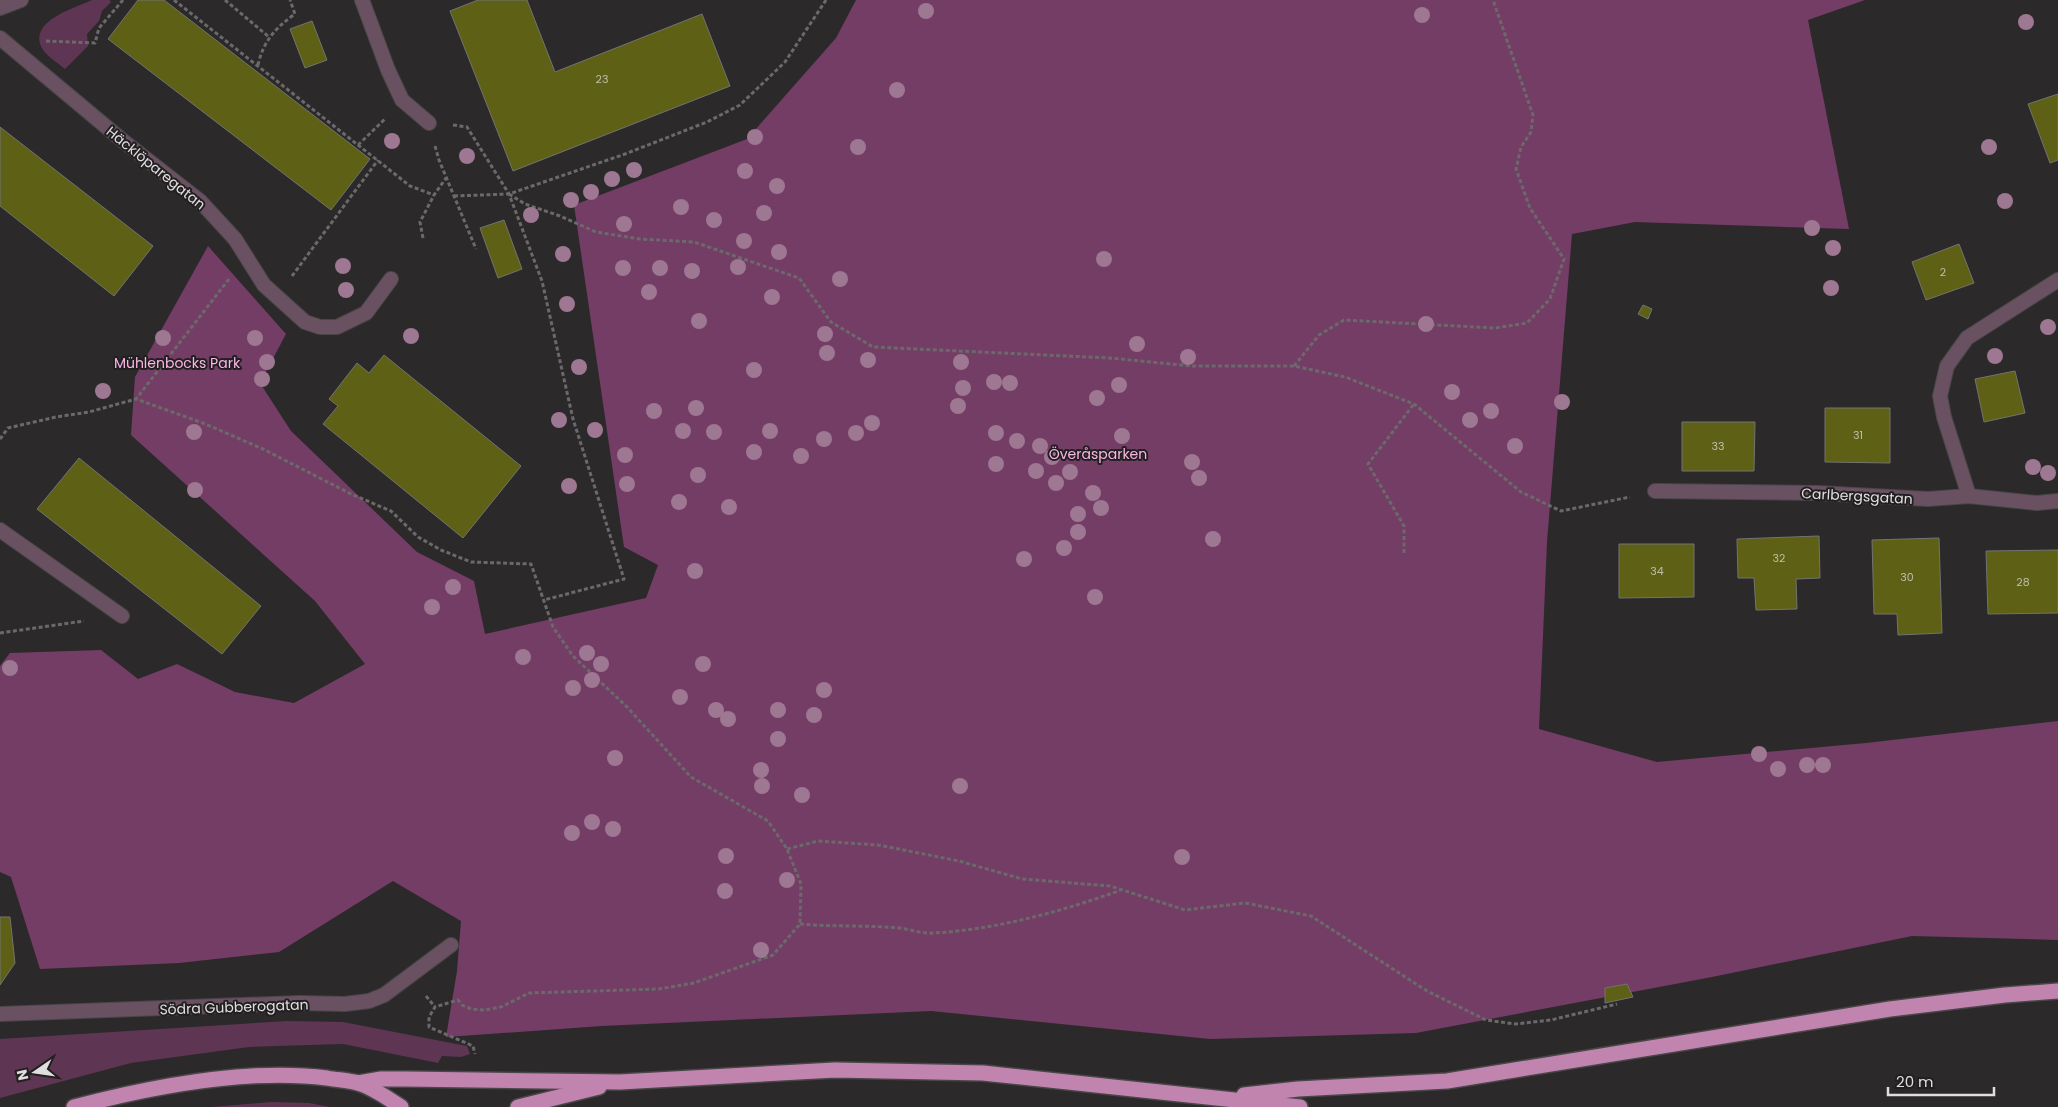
<svg xmlns="http://www.w3.org/2000/svg" width="2058" height="1107" font-family="Poppins,sans-serif">
  <style>
    .green { fill: #5e3553 }
    .forest { fill: #743d65 }
    .building { fill: #5d6015; stroke: #737470 }
    .lines { fill: none; stroke-linecap: round; stroke-linejoin: round }
    .minor-casing { stroke: #494648; stroke-width: 16 }
    .motorway-casing { stroke: #494648; stroke-width: 18 }
    .path { stroke: #6c696b; stroke-width: 3; stroke-dasharray: 4 2.5; stroke-linecap: butt }
    .minor { stroke: #6a5162; stroke-width: 14 }
    .motorway { stroke: #c184af; stroke-width: 15 }
    .tree { fill: #9e7792 }
    .labels { text-anchor: middle; stroke-width: 4; stroke-linejoin: round; paint-order: stroke }
    .number-label { font-size: 11px; fill: #bfbeac }
    .street-label { font-size: 14px; fill: #e0dedf; stroke: #221f21 }
    .park-label { font-size: 14px; fill: #fbb6e6; stroke: #221f21 }
  </style>
  <rect width="100%" height="100%" fill="#2c292b"/>
  <g class="green">
    <path d="M92 0H109L111 2 102 11 99 21 87 34 88 46 65 69C58 63 46 56 42 48 28 21 75 8 92 0Z"/>
    <polygon points="287,1021 343,1022 467,1046 470,1054 461,1057 442,1056 438,1063 343,1044 249,1047 131,1063 0,1098 0,1039"/>
    <polygon points="271,1102 309,1103 330,1107 211,1107"/>
  </g>
  <polygon class="forest" points="856,0 1865,0 1808,20 1849,229 1635,222 1572,234 1547,542 1539,729 1657,762 1866,743 2058,721 2058,940 1912,936 1712,977 1416,1033 1210,1039 931,1011 602,1026 446,1037 457,971 461,921 393,881 279,952 179,963 40,969 11,877 0,872 0,666 10,653 101,650 138,679 177,664 235,692 294,703 365,664 315,601 131,435 135,377 208,246 286,334 260,383 291,431 417,552 474,581 485,634 646,598 658,565 624,547 574,205 747,139 836,38"/>
  <g class="building">
    <polygon points="138,0 164,0 370,159 331,210 108,39"/>
    <polygon points="478,0 527,0 555,72 702,14 730,86 513,171 450,11"/>
    <polygon points="312,21 327,60 305,68 290,29"/>
    <polygon points="2058,94 2058,160 2050,163 2028,104"/>
    <polygon points="0,127 153,246 114,296 0,206"/>
    <polygon points="504,220 522,269 498,278 480,228"/>
    <polygon points="1959,244 1974,283 1926,300 1912,262"/>
    <polygon points="1643,305 1652,309 1648,319 1638,314"/>
    <polygon points="384,355 521,466 463,538 323,424 338,406 329,399 357,363 369,373"/>
    <polygon points="2015,371 2025,413 1984,422 1975,379"/>
    <polygon points="1825,408 1890,408 1890,463 1825,462"/>
    <polygon points="1682,422 1755,422 1754,471 1682,471"/>
    <polygon points="79,458 261,606 222,654 37,509"/>
    <polygon points="1819,536 1820,578 1796,579 1797,609 1756,610 1754,578 1738,578 1737,539"/>
    <polygon points="1939,538 1942,633 1898,635 1897,614 1874,614 1872,540"/>
    <polygon points="1619,544 1694,544 1694,597 1619,598"/>
    <polygon points="2058,550 2058,613 1988,614 1986,551"/>
    <polygon points="0,917 10,917 15,963 0,985"/>
    <polygon points="1627,984 1633,997 1605,1003 1605,988"/>
  </g>
  <g class="lines">
    <g class="minor-casing">
      <g id="minor">
        <polyline points="362,0 388,70 402,100 429,123"/>
        <polyline points="0,8 21,0"/>
        <polyline points="0,38 122,140 200,201 235,239 264,285 305,322 320,327 337,327 366,313 391,279"/>
        <polyline points="1655,491 1818,493 1928,499 1969,496 2037,503 2058,501"/>
        <polyline points="1969,496 1944,417 1940,396 1947,366 1967,338 2058,280"/>
        <polyline points="0,530 122,616"/>
        <polyline points="0,1014 299,1003 345,1004 369,1001 384,995 451,945"/>
      </g>
    </g>
    <g class="motorway-casing">
      <g id="motorway">
        <polyline points="358,1083 381,1079 406,1079 620,1082 835,1070 983,1073 1300,1107"/>
        <polyline points="1244,1095 1298,1089 1447,1081 1890,1009 2005,995 2058,991"/>
        <path d="M74 1107C150 1087 249 1068 327 1078 337 1080 348 1080 358 1083 373 1088 388 1098 401 1107"/>
        <polyline points="518,1107 599,1087"/>
      </g>
    </g>
    <g class="path">
      <polyline points="174,0 410,186 434,195"/>
      <polyline points="225,0 269,37"/>
      <polyline points="46,41 95,43 99,28 123,0"/>
      <path d="M258 65C263 42 275 28 295 14L290 0"/>
      <polyline points="453,125 467,127 509,194 542,281 573,419 624,579 544,600"/>
      <polyline points="358,145 385,119"/>
      <polyline points="435,146 439,160 476,249"/>
      <polyline points="509,194 525,204 560,216 596,232 640,239 694,242 799,278 831,322 873,347 1110,358 1191,366 1294,366 1345,377 1414,404 1521,492 1561,511 1630,497"/>
      <polyline points="454,196 509,194 625,154 707,122 740,105 785,62 826,0"/>
      <polyline points="423,238 420,222 434,195 446,178"/>
      <polyline points="292,276 378,160"/>
      <polyline points="229,279 136,399 203,423 263,449 351,494 391,511 418,537 441,550 471,562 531,564 553,627 573,656 627,707 691,777 768,821 787,849 801,884 800,924 773,955 694,983 659,989 529,993 501,1007 485,1010 471,1009 462,1005 458,1000 435,1007 429,1017 429,1027 473,1046 475,1054"/>
      <polyline points="1294,366 1319,335 1344,320 1495,328 1527,323 1550,299 1564,259 1530,208 1516,169 1521,147 1531,132 1533,115 1493,0"/>
      <polyline points="0,439 8,428 56,417 89,412 136,399"/>
      <polyline points="1404,553 1404,526 1368,464 1414,404"/>
      <polyline points="0,633 84,621"/>
      <polyline points="787,849 818,841 878,845 959,861 1022,879 1110,886 1185,910 1245,903 1311,916 1427,991 1486,1020 1515,1024 1551,1020 1617,1004"/>
      <path d="M800 924C833 927 866 925 899 928 910 929 922 934 933 933 994 930 1064 911 1121 890"/>
      <polyline points="426,996 435,1007"/>
    </g>
    <use href="#minor" class="minor"/>
    <use href="#motorway" class="motorway"/>
  </g>
  <g class="tree">
    <circle cx="926" cy="11" r="8"/>
    <circle cx="1422" cy="15" r="8"/>
    <circle cx="2026" cy="22" r="8"/>
    <circle cx="897" cy="90" r="8"/>
    <circle cx="755" cy="137" r="8"/>
    <circle cx="392" cy="141" r="8"/>
    <circle cx="858" cy="147" r="8"/>
    <circle cx="1989" cy="147" r="8"/>
    <circle cx="467" cy="156" r="8"/>
    <circle cx="634" cy="170" r="8"/>
    <circle cx="745" cy="171" r="8"/>
    <circle cx="612" cy="179" r="8"/>
    <circle cx="777" cy="186" r="8"/>
    <circle cx="591" cy="192" r="8"/>
    <circle cx="571" cy="200" r="8"/>
    <circle cx="2005" cy="201" r="8"/>
    <circle cx="681" cy="207" r="8"/>
    <circle cx="764" cy="213" r="8"/>
    <circle cx="531" cy="215" r="8"/>
    <circle cx="714" cy="220" r="8"/>
    <circle cx="624" cy="224" r="8"/>
    <circle cx="1812" cy="228" r="8"/>
    <circle cx="744" cy="241" r="8"/>
    <circle cx="1833" cy="248" r="8"/>
    <circle cx="779" cy="252" r="8"/>
    <circle cx="563" cy="254" r="8"/>
    <circle cx="1104" cy="259" r="8"/>
    <circle cx="343" cy="266" r="8"/>
    <circle cx="738" cy="267" r="8"/>
    <circle cx="623" cy="268" r="8"/>
    <circle cx="660" cy="268" r="8"/>
    <circle cx="692" cy="271" r="8"/>
    <circle cx="840" cy="279" r="8"/>
    <circle cx="1831" cy="288" r="8"/>
    <circle cx="346" cy="290" r="8"/>
    <circle cx="649" cy="292" r="8"/>
    <circle cx="772" cy="297" r="8"/>
    <circle cx="567" cy="304" r="8"/>
    <circle cx="699" cy="321" r="8"/>
    <circle cx="1426" cy="324" r="8"/>
    <circle cx="2048" cy="327" r="8"/>
    <circle cx="825" cy="334" r="8"/>
    <circle cx="411" cy="336" r="8"/>
    <circle cx="163" cy="338" r="8"/>
    <circle cx="255" cy="338" r="8"/>
    <circle cx="1137" cy="344" r="8"/>
    <circle cx="827" cy="353" r="8"/>
    <circle cx="1995" cy="356" r="8"/>
    <circle cx="1188" cy="357" r="8"/>
    <circle cx="868" cy="360" r="8"/>
    <circle cx="267" cy="362" r="8"/>
    <circle cx="961" cy="362" r="8"/>
    <circle cx="579" cy="367" r="8"/>
    <circle cx="754" cy="370" r="8"/>
    <circle cx="262" cy="379" r="8"/>
    <circle cx="994" cy="382" r="8"/>
    <circle cx="1010" cy="383" r="8"/>
    <circle cx="1119" cy="385" r="8"/>
    <circle cx="963" cy="388" r="8"/>
    <circle cx="103" cy="391" r="8"/>
    <circle cx="1452" cy="392" r="8"/>
    <circle cx="1097" cy="398" r="8"/>
    <circle cx="1562" cy="402" r="8"/>
    <circle cx="958" cy="406" r="8"/>
    <circle cx="696" cy="408" r="8"/>
    <circle cx="654" cy="411" r="8"/>
    <circle cx="1491" cy="411" r="8"/>
    <circle cx="559" cy="420" r="8"/>
    <circle cx="1470" cy="420" r="8"/>
    <circle cx="872" cy="423" r="8"/>
    <circle cx="595" cy="430" r="8"/>
    <circle cx="683" cy="431" r="8"/>
    <circle cx="770" cy="431" r="8"/>
    <circle cx="194" cy="432" r="8"/>
    <circle cx="714" cy="432" r="8"/>
    <circle cx="856" cy="433" r="8"/>
    <circle cx="996" cy="433" r="8"/>
    <circle cx="1122" cy="436" r="8"/>
    <circle cx="824" cy="439" r="8"/>
    <circle cx="1017" cy="441" r="8"/>
    <circle cx="1040" cy="446" r="8"/>
    <circle cx="1515" cy="446" r="8"/>
    <circle cx="754" cy="452" r="8"/>
    <circle cx="625" cy="455" r="8"/>
    <circle cx="801" cy="456" r="8"/>
    <circle cx="1052" cy="457" r="8"/>
    <circle cx="1192" cy="462" r="8"/>
    <circle cx="996" cy="464" r="8"/>
    <circle cx="2033" cy="467" r="8"/>
    <circle cx="1036" cy="471" r="8"/>
    <circle cx="1070" cy="472" r="8"/>
    <circle cx="2048" cy="473" r="8"/>
    <circle cx="698" cy="475" r="8"/>
    <circle cx="1199" cy="478" r="8"/>
    <circle cx="1056" cy="483" r="8"/>
    <circle cx="627" cy="484" r="8"/>
    <circle cx="569" cy="486" r="8"/>
    <circle cx="195" cy="490" r="8"/>
    <circle cx="1093" cy="493" r="8"/>
    <circle cx="679" cy="502" r="8"/>
    <circle cx="729" cy="507" r="8"/>
    <circle cx="1101" cy="508" r="8"/>
    <circle cx="1078" cy="514" r="8"/>
    <circle cx="1078" cy="532" r="8"/>
    <circle cx="1213" cy="539" r="8"/>
    <circle cx="1064" cy="548" r="8"/>
    <circle cx="1024" cy="559" r="8"/>
    <circle cx="695" cy="571" r="8"/>
    <circle cx="453" cy="587" r="8"/>
    <circle cx="1095" cy="597" r="8"/>
    <circle cx="432" cy="607" r="8"/>
    <circle cx="587" cy="653" r="8"/>
    <circle cx="523" cy="657" r="8"/>
    <circle cx="601" cy="664" r="8"/>
    <circle cx="703" cy="664" r="8"/>
    <circle cx="10" cy="668" r="8"/>
    <circle cx="592" cy="680" r="8"/>
    <circle cx="573" cy="688" r="8"/>
    <circle cx="824" cy="690" r="8"/>
    <circle cx="680" cy="697" r="8"/>
    <circle cx="716" cy="710" r="8"/>
    <circle cx="778" cy="710" r="8"/>
    <circle cx="814" cy="715" r="8"/>
    <circle cx="728" cy="719" r="8"/>
    <circle cx="778" cy="739" r="8"/>
    <circle cx="1759" cy="754" r="8"/>
    <circle cx="615" cy="758" r="8"/>
    <circle cx="1807" cy="765" r="8"/>
    <circle cx="1823" cy="765" r="8"/>
    <circle cx="1778" cy="769" r="8"/>
    <circle cx="761" cy="770" r="8"/>
    <circle cx="762" cy="786" r="8"/>
    <circle cx="960" cy="786" r="8"/>
    <circle cx="802" cy="795" r="8"/>
    <circle cx="592" cy="822" r="8"/>
    <circle cx="613" cy="829" r="8"/>
    <circle cx="572" cy="833" r="8"/>
    <circle cx="726" cy="856" r="8"/>
    <circle cx="1182" cy="857" r="8"/>
    <circle cx="787" cy="880" r="8"/>
    <circle cx="725" cy="891" r="8"/>
    <circle cx="761" cy="950" r="8"/>
  </g>
  <g class="labels">
    <g class="number-label">
      <text x="602" y="83">23</text>
      <text x="1943" y="276">2</text>
      <text x="1858" y="439">31</text>
      <text x="1718" y="450">33</text>
      <text x="1779" y="562">32</text>
      <text x="1657" y="575">34</text>
      <text x="1907" y="581">30</text>
      <text x="2023" y="586">28</text>
    </g>
    <g class="street-label">
      <text transform="translate(156 168) rotate(39)" y="5">Häcklöparegatan</text>
      <text transform="translate(1857 496) rotate(3)" y="5">Carlbergsgatan</text>
      <text transform="translate(234 1007) rotate(-2)" y="5">Södra Gubberogatan</text>
    </g>
    <g class="park-label">
      <text x="177" y="368">Mühlenbocks Park</text>
      <text x="1098" y="459">Överåsparken</text>
    </g>
  </g>
  <g transform="translate(35 1072) rotate(257)" stroke="#221f21" stroke-width="4" paint-order="stroke">
  <path d="M0-4L9 19L0 12L-9 19Z" fill="#e0dedf"/>
  <text y="-8" font-size="14" font-weight="bold" text-anchor="middle" fill="#e0dedf">N</text>
  </g>
  <path d="M1888 1087v8h106v-8" fill="none" stroke="#e0dedf" stroke-width="2.5"/>
  <text x="1896" y="1087" font-size="15" fill="#e0dedf" stroke="#221f21" stroke-width="4" paint-order="stroke">20 m</text>
</svg>
